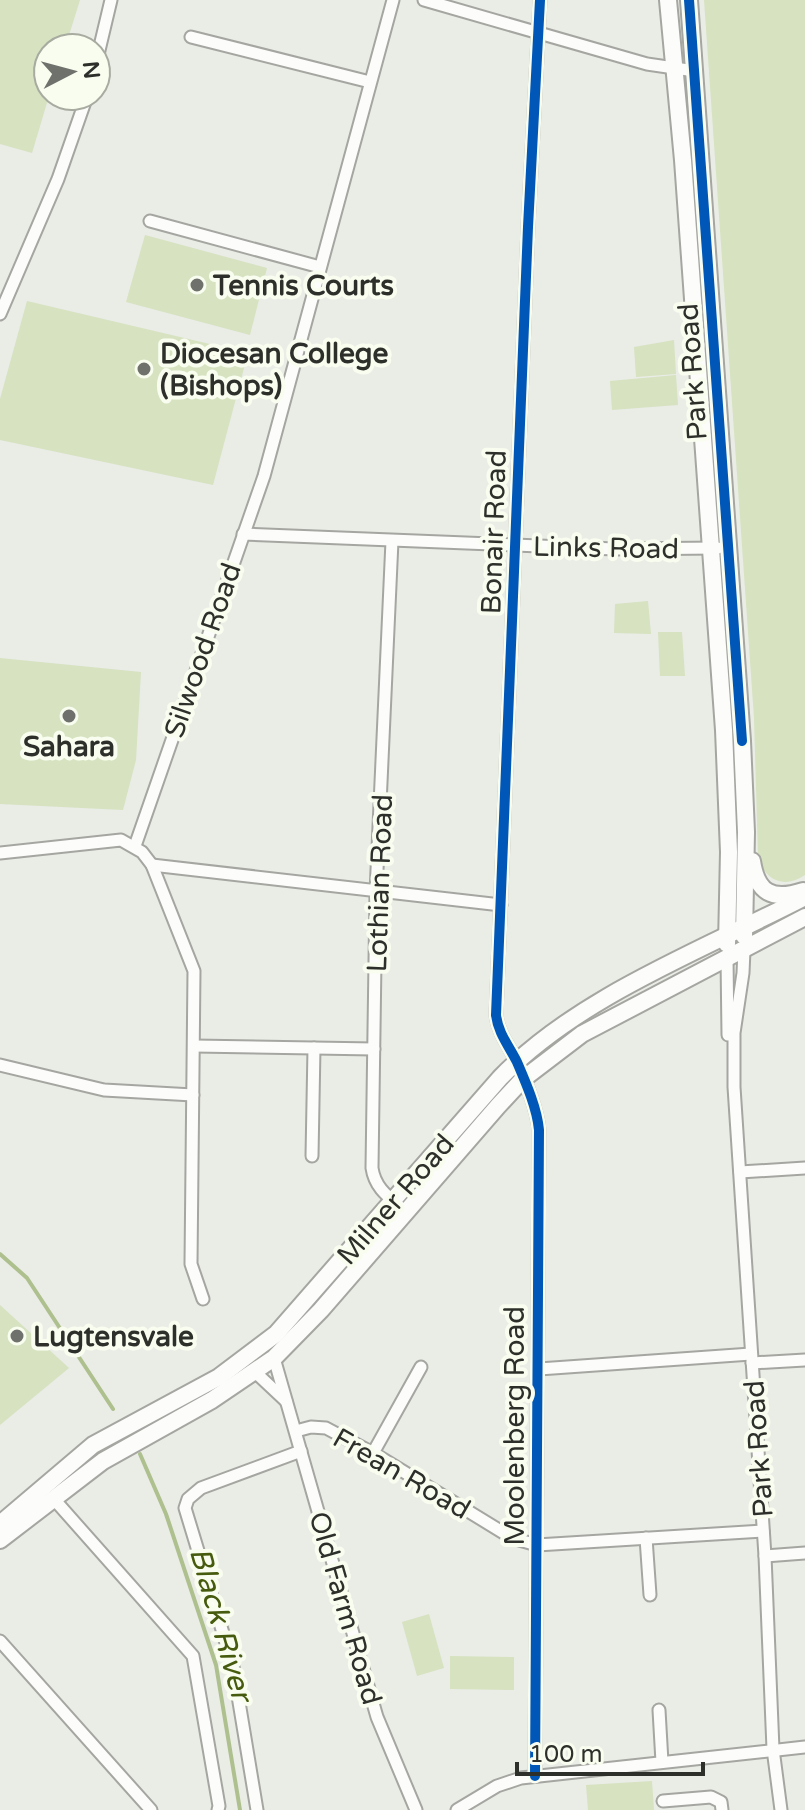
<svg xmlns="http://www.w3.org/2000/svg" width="805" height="1810" font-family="'Varela Round',sans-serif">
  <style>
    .green { fill: #d6e2c0 }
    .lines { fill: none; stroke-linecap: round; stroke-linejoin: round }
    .stream { stroke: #aec08e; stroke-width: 4 }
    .minor-casing { stroke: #a5a6a1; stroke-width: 15 }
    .secondary-casing { stroke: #a5a6a1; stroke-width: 20 }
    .minor { stroke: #fcfcfb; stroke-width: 11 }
    .secondary { stroke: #fcfcfb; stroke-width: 16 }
    .cycleway-casing { stroke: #f8fdef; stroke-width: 15 }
    .cycleway { stroke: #0057b8; stroke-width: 10 }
    .poi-dot { fill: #6f726c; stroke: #f8fdef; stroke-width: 3 }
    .labels { text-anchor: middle; stroke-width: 8; stroke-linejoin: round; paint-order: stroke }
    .poi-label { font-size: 28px; font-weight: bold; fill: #2d302a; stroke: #f8fdef; text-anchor: start }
    .street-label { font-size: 28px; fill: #2d302a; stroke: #f8fdef }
    .water-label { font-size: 30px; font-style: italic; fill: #475b0e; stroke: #f8fdef }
  </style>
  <rect width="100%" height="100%" fill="#eaece6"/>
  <g class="green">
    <polygon points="0,0 80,0 65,48 48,48 49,96 32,153 0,144"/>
    <path d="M704 0H805V875C784 889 765 881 758 857L754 718Z"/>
    <polygon points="145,235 267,268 250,335 126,302"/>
    <polygon points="27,301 248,353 213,485 0,440 0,399"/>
    <polygon points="674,340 676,374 636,377 634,347"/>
    <polygon points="676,375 678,405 612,410 610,381"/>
    <polygon points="648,601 651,634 614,633 615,604"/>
    <polygon points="658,632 682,632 685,676 660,676"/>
    <polygon points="0,658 141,672 136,760 123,810 0,804"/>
    <polygon points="0,1305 69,1368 0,1425"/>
    <polygon points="429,1614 444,1668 417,1676 402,1622"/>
    <polygon points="450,1656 514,1657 514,1690 450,1689"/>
    <polygon points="652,1781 654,1810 588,1810 586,1785"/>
  </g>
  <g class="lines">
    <g class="stream">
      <polyline points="0,1254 27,1278 113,1409"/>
      <polyline points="140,1454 166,1514 216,1665 240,1810"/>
    </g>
    <g class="minor-casing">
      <g id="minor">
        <polyline points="424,0 647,64 695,71"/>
        <polyline points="191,37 370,82"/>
        <polyline points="96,63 111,0"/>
        <polyline points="150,221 320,267"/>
        <polyline points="0,314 58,179 87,96"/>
        <polyline points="243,534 615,549 718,548"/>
        <path d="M392 541 376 892 372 1168C375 1189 390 1198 406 1212"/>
        <polyline points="135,846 264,476 393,0"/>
        <polyline points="0,853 121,840 142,852 152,865 194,971 191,1264 203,1299"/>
        <polyline points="152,865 501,905"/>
        <polyline points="744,950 743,973 734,1033 734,1087 765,1556 773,1749 781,1810"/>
        <polyline points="727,958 728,1035"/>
        <polyline points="194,1046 374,1049"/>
        <polyline points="0,1065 104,1090 193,1095"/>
        <polyline points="312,1156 314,1048"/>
        <polyline points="740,1172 805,1168"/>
        <polyline points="274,1358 377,1717 416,1810"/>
        <polyline points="752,1363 805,1360"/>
        <polyline points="539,1369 751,1354"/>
        <polyline points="255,1372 286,1401"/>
        <polyline points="296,1431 311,1427 326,1428 373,1453 512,1538 537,1545 763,1531"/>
        <polyline points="373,1453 421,1367"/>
        <polyline points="53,1498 193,1656 219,1806 218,1810"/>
        <polyline points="646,1538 650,1595"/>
        <polyline points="765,1556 805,1553"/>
        <polyline points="0,1641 151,1810"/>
        <polyline points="659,1710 662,1762"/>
        <path d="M535 1776 539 1130C537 1108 526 1083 517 1062 509 1046 498 1033 496 1015L528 227 540 0"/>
        <polyline points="663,1801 711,1797 721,1802 722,1810"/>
        <polyline points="257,1810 233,1666 185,1508 188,1499 201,1488 301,1451"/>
        <polyline points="457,1810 497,1786 521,1778 805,1747"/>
      </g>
    </g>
    <g class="secondary-casing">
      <g id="secondary">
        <polyline points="668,0 683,160 724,730 729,852 727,944"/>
        <polyline points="689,0 742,741 746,832 744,936"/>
        <path d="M752 861C757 893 772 901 803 891"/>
        <path d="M0 1524 93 1445 219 1377 276 1334 500 1078C579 996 705 949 805 897"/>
        <polyline points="0,1540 103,1461 212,1400 274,1358 321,1310 498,1106 523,1079 582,1034 805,917"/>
      </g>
    </g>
    <use href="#minor" class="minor"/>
    <use href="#secondary" class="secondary"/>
    <g class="cycleway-casing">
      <g id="cycleway">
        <polyline points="689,0 742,741"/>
        <path d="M535 1776 539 1130C537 1108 526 1083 517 1062 509 1046 498 1033 496 1015L528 227 540 0"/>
      </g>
    </g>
    <use href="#cycleway" class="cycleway"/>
  </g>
  <g class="poi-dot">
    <circle cx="197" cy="285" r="8"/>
    <circle cx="144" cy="369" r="8"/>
    <circle cx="69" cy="716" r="8"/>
    <circle cx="17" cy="1336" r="8"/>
  </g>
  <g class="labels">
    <g class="poi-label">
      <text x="213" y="295">Tennis Courts</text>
      <text x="160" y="363">Diocesan College<tspan x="160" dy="32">(Bishops)</tspan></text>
      <text x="69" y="756" text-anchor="middle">Sahara</text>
      <text x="33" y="1346">Lugtensvale</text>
    </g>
    <g class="street-label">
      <text transform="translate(692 372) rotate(-94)" y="10">Park Road</text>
      <text transform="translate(493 532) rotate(-88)" y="10">Bonair Road</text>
      <text transform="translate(606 547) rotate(1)" y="10">Links Road</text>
      <text transform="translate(202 650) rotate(-71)" y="10">Silwood Road</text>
      <text transform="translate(379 883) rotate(-88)" y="10">Lothian Road</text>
      <text transform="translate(395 1199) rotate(-49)" y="10">Milner Road</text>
      <text transform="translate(514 1426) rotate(-90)" y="10">Moolenberg Road</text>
      <text transform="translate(758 1449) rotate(-94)" y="10">Park Road</text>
      <text transform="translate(402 1473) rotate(30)" y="10">Frean Road</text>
      <text transform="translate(346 1608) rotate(74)" y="10">Old Farm Road</text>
    </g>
    <g class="water-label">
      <text transform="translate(221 1624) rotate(74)" y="10">Black River</text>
    </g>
  </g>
  <g transform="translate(72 72) rotate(84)"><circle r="38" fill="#f8fdef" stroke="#a7aba0" stroke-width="2"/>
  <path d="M0-6L14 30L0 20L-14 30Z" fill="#6f726c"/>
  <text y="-12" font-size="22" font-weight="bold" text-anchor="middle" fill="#2d302a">N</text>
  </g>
  <path d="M517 1762v12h186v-12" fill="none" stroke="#2d302a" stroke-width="4"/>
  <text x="529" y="1762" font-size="24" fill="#2d302a" stroke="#f8fdef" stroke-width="6" paint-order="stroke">100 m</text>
</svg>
